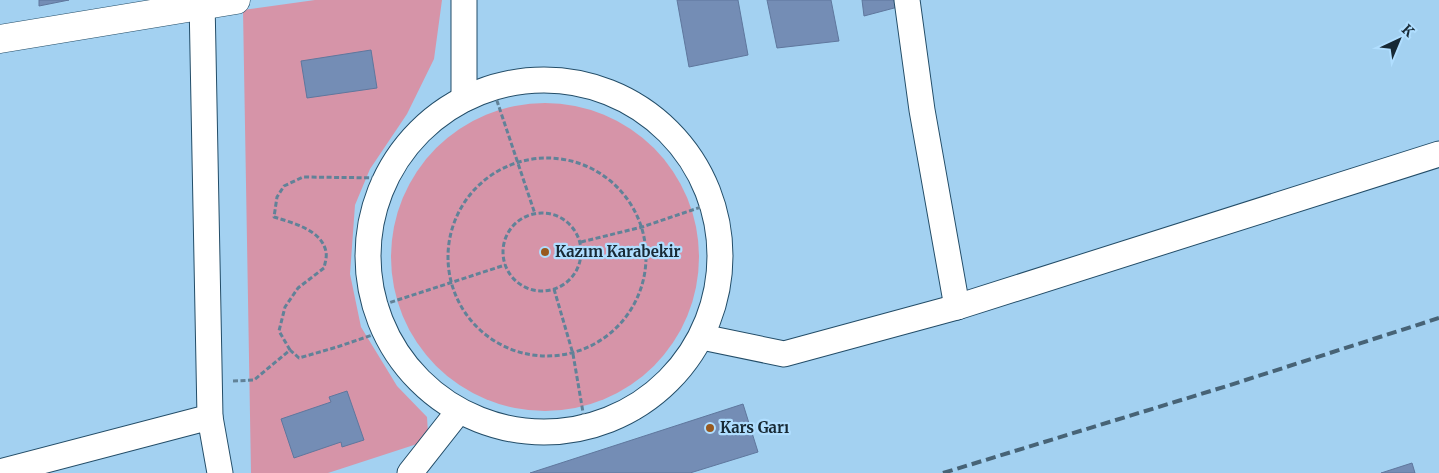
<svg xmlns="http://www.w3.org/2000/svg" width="1439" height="473" font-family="Merriweather,serif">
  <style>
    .green { fill: #d694a8 }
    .building { fill: #748db5; stroke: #5f779d }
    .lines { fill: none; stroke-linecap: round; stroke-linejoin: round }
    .street-casing { stroke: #234d68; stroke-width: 27 }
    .primary-casing { stroke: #234d68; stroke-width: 29 }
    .path { stroke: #618298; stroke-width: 3; stroke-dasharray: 5 2.5; stroke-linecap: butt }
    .street { stroke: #fff; stroke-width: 25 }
    .primary { stroke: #fff; stroke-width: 28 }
    .rail { stroke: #476376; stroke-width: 4; stroke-dasharray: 10 5; stroke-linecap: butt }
    .poi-dot { fill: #98591f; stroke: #b0deff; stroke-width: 2 }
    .labels { text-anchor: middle; stroke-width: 4.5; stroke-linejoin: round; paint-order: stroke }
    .poi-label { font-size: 15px; font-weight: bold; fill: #172935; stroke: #b0deff; text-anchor: start }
  </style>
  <rect width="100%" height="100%" fill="#a3d1f1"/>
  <g class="green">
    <polygon points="315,0 442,0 434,59 407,114 370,169 355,205 350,274 361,327 397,386 427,417 428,433 417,444 328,473 251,473 243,10"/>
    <circle cx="545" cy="257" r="154"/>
  </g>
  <g class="building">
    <polygon points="39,0 69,0 39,6"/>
    <polygon points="677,0 738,0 748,55 689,67"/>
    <polygon points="767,0 831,0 839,41 777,48"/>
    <polygon points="862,0 897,0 898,7 864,16"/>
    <polygon points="371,50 377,88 307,98 301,61"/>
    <polygon points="347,391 364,440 342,447 341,442 294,458 281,419 331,402 329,397"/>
    <polygon points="743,404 758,452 690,473 530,473"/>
    <polygon points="1412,463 1415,473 1381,473"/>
  </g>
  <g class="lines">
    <g class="street-casing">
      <g id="street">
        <polyline points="464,0 464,99"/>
        <polyline points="907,0 922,110 957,307"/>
        <circle cx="544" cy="256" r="176"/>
        <polyline points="702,337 784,354 957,307 1439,154"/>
        <polyline points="210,417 220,473"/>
        <polyline points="0,472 210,417 202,0"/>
        <polyline points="410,473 458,412"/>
      </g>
    </g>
    <g class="primary-casing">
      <polyline id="primary" points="0,39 236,0"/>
    </g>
    <g class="path">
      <polyline points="492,86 535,214"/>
      <circle cx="547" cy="257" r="99"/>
      <circle cx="542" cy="252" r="39"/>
      <polyline points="581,242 642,227 713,203"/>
      <polyline points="554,289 573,354 585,424"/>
      <polyline points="376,307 505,265"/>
      <path d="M290 350 279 331 285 307 298 288 324 268C325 263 327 257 326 252 322 230 293 223 274 217L277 197 284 186 303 177 385 178"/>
      <polyline points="233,381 254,380 290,350 299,358 337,347 384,331"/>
    </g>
    <use href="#street" class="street"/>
    <use href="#primary" class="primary"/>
    <polyline class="rail" points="943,473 1227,386 1439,318"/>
  </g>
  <g class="poi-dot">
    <circle cx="545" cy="252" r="5"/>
    <circle cx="710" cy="428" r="5"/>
  </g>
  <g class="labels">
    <g class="poi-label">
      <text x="555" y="257">Kazım Karabekir</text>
      <text x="720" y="433">Kars Garı</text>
    </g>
  </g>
  <g transform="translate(1399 40) rotate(44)" stroke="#b0deff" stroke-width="4" paint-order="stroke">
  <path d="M0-4L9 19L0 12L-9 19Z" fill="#172935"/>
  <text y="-8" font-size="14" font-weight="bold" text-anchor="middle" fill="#172935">K</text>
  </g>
</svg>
